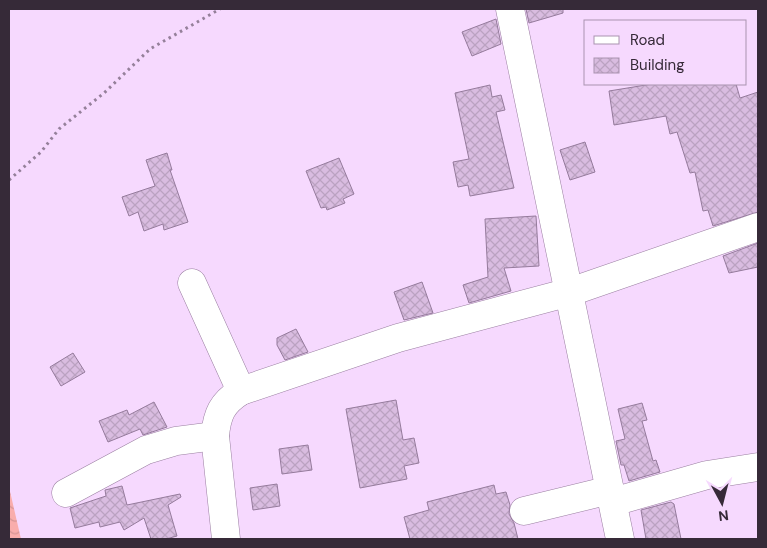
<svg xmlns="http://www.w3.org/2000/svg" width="767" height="548" font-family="'DM Sans',sans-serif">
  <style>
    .water { fill: url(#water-waves) }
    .building { fill: url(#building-cross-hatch); stroke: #957b9c }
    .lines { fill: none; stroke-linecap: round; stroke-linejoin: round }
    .minor-casing { stroke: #9a7fa1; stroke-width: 29 }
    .path { stroke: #95809a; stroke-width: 3; stroke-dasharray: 2.5 4; stroke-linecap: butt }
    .minor { stroke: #fff; stroke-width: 28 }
  </style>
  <defs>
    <pattern id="water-waves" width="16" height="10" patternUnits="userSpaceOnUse" patternTransform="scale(1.25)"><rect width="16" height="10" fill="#f9adac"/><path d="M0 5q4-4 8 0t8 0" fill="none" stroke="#d69595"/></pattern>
    <pattern id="building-cross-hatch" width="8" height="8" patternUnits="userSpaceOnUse" patternTransform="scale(1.25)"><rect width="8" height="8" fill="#d9bce0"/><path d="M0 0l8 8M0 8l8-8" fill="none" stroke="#bba2c1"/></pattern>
  </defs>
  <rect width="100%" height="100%" fill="#f6d9fe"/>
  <polygon class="water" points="9,487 21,539 9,539"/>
  <g class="building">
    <polygon points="526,9 563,9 563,13 529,23"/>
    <polygon points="496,19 501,44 472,56 462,32"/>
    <polygon points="652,84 736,84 740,98 758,92 758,212 713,226 708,210 703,211 695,172 690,173 677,132 670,134 666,116 614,125 609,91"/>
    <polygon points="490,85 492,97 501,95 505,110 496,112 514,188 470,196 468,185 458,187 453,162 469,159 455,93"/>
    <polygon points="585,142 595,172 570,180 560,150"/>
    <polygon points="167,153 172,170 170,170 188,222 164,230 163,224 144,231 138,212 129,216 122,197 155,186 146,160"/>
    <polygon points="339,158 354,194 343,199 345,203 327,210 326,207 321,208 306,171"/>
    <polygon points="536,216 539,266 504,268 511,291 469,303 463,285 488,277 485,219"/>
    <polygon points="758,243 758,267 729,273 723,256"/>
    <polygon points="422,282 433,313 404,320 394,292"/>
    <polygon points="296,329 308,352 285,360 277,345 277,338"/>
    <polygon points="73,353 85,372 61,386 50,367"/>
    <polygon points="396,400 403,440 414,438 419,463 404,466 407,479 360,488 346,409"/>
    <polygon points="154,402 167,427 143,435 140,429 108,442 99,421 127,410 129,415"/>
    <polygon points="642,403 647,420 642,421 653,461 656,460 660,472 629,481 624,465 621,465 616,441 625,439 618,409"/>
    <polygon points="308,445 312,470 282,474 279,449"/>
    <polygon points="277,484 280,506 253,510 250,488"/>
    <polygon points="494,485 496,494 506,492 510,505 509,514 514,523 518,539 410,539 404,517 429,510 427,502"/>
    <polygon points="122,486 127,505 180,494 181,497 168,505 177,536 166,539 151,539 144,518 124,530 120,522 100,527 99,522 75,528 70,508 106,496 105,490"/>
    <polygon points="671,502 674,504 681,539 646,539 641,510"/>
  </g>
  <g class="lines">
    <g class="minor-casing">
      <g id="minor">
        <polyline points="510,9 620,539"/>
        <polyline points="192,283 241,391"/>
        <polyline points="66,493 146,450 176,441 215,436"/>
        <polyline points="613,502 707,475 758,467"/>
        <polyline points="524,511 610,490"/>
        <path d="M226 539 215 436C217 414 222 403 241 391L398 338 570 292 758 227"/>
      </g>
    </g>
    <polyline class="path" points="9,180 41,152 59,129 104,93 150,49 220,9"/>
    <use href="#minor" class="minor"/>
  </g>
  <rect width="767" height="548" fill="none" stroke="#362a38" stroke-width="20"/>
  <rect x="584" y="20" width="162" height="65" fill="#f6d9fe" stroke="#a993af"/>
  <rect x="594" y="36" width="25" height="8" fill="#ffffff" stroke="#a993af"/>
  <text x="630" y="45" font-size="15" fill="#362a38">Road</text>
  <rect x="594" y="58" width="25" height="15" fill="url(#building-cross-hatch)" stroke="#a993af"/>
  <text x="630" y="70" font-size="15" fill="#362a38">Building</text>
  <g transform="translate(722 503) rotate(173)" stroke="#f6d9fe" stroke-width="4" paint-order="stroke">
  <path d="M0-4L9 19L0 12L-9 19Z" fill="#362a38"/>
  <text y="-8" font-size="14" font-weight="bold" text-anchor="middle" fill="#362a38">N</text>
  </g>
</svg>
